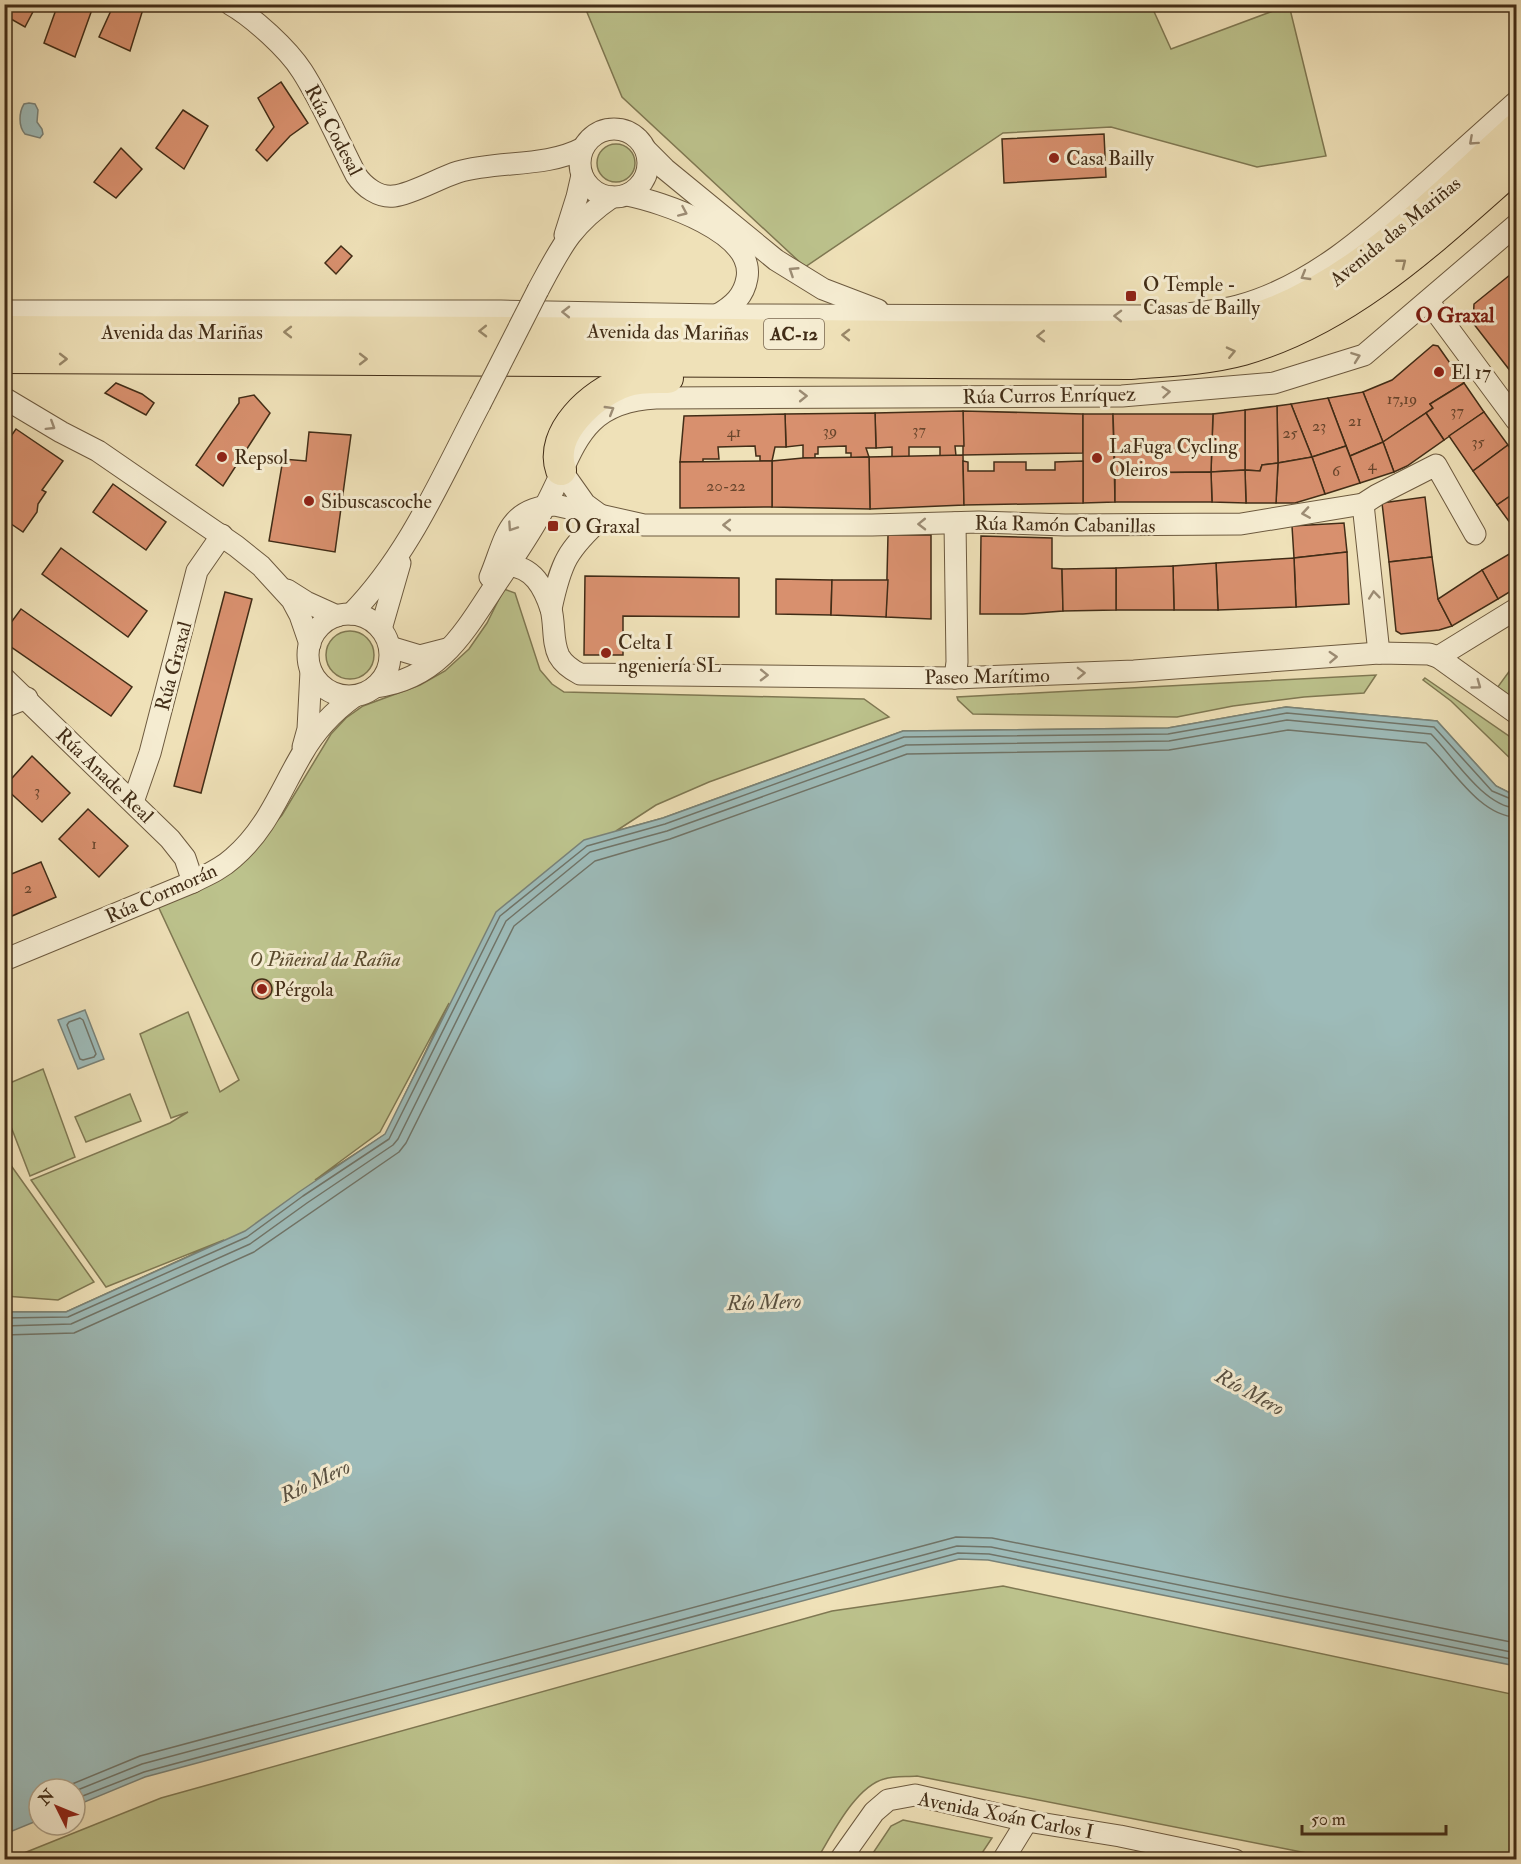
<svg xmlns="http://www.w3.org/2000/svg" width="1521" height="1864" font-family="'IM FELL Double Pica',serif">
  <style>
    .green { fill: #bcc28c; stroke: #7f7852; stroke-width: 1.5; fill-rule: evenodd }
    .water { fill: #9dbbb9; stroke: #798278; stroke-width: 1.5 }
    .lines { fill: none; stroke-linecap: round; stroke-linejoin: round }
    .shore { stroke: #707468; stroke-width: 1.5 }
    .building { fill: #d8906e; stroke: #422d17; stroke-width: 1.5 }
    .minor-casing { stroke: #6d5a3f; stroke-width: 23 }
    .highway-casing { stroke: #422d17; stroke-width: 32 }
    .minor { stroke: #f5ecd1; stroke-width: 21 }
    .highway { stroke: #efe1b8; stroke-width: 30 }
    .minor-bridge-casing { stroke: #6d5a3f; stroke-width: 23; stroke-linecap: butt }
    .minor-bridge { stroke: #f5ecd1; stroke-width: 21 }
    .oneway { stroke: #9c8c74 }
    .oneway2 { stroke: #988768 }
    .poi-dot { fill: #8f2418; stroke: #f5ecd1; stroke-width: 2 }
    .labels { text-anchor: middle; stroke-width: 6; stroke-linejoin: round; paint-order: stroke }
    .number-label { font-size: 16px; fill: #68462d }
    .shield { fill: #f5ecd1; stroke: #78664f; stroke-width: 1.5 }
    .shield-label { font-size: 18px; font-weight: bold; fill: #422d17 }
    .street-label { font-size: 20px; fill: #422d17; stroke: #f5ecd1 }
    .poi-label { font-size: 20px; fill: #422d17; stroke: #f5ecd1; text-anchor: start }
    .park-label { font-size: 20px; font-style: italic; fill: #5a4b2e; stroke: #f5ecd1 }
    .neighbourhood-label { font-size: 21px; font-weight: bold; fill: #7a1f14; stroke: #f5ecd1 }
    .water-label { font-size: 21px; font-style: italic; fill: #595040; stroke: #f5ecd1 }
  </style>
  <rect width="100%" height="100%" fill="#efe1b8"/>
  <filter id="stains"><feTurbulence type="fractalNoise" baseFrequency=".00333" numOctaves="4"/><feColorMatrix values="0 0 0 0 .2 0 0 0 0 .09 0 0 0 0 .02 0 0 0 .5 -.17"/></filter>
  <radialGradient id="worn" r=".72"><stop offset=".6" stop-color="#630" stop-opacity="0"/><stop offset="1" stop-color="#630" stop-opacity=".3"/></radialGradient>
  <g class="green">
    <polygon points="584,5 1151,5 1171,49 1289,5 1326,156 1257,167 1111,127 1003,133 805,267 622,97"/>
    <circle cx="616" cy="163" r="19"/>
    <path d="M504 589 515 593 540 670 552 684 564 692 864 699 889 717 709 782 656 805 616 831 663 818 903 731 1168 728 1286 707 1437 721 1496 786 1516 796 215 1370 5 1312H66L224 1240 106 1287 31 1180 170 1123 188 1112 171 1118 140 1034 188 1012 220 1092 239 1080 158 906 248 855 282 815 331 734 346 718 363 706 420 685 445 671 469 649 487 623ZM449 1003 386 1134 315 1180 380 1132Z"/>
    <circle cx="350" cy="655" r="24"/>
    <polygon points="1516,662 1516,702 1497,688"/>
    <polygon points="1376,675 1364,693 1304,697 1233,706 1177,717 973,714 958,700 957,697"/>
    <polygon points="1425,678 1516,741 1516,764 1451,701 1423,680"/>
    <polygon points="43,1069 75,1157 30,1176 5,1111 5,1085"/>
    <polygon points="130,1094 141,1121 86,1142 75,1117"/>
    <polygon points="5,1157 94,1282 58,1300 5,1296"/>
    <path d="M1003 1586 1516 1695V1859H1337L917 1776C906 1777 894 1776 884 1779 855 1787 832 1835 817 1859H9L161 1798 832 1611Z"/>
    <polygon points="903,1820 992,1838 978,1859 869,1859 891,1826"/>
  </g>
  <g class="water">
    <path d="M29 103 35 104 38 110 37 122 42 129 43 134 40 138 25 134C18 126 19 112 24 104Z"/>
    <polygon points="1286,707 1437,721 1496,786 1516,796 1516,1666 988,1560 959,1559 145,1777 75,1806 75,1789 39,1789 39,1820 5,1834 5,1312 66,1312 245,1231 299,1192 385,1134 496,912 584,840 663,818 903,731 1168,728"/>
    <polygon points="85,1010 104,1059 78,1069 58,1020"/>
  </g>
  <g class="lines">
    <g class="shore">
      <polygon points="80,1018 83,1020 96,1054 94,1057 83,1060 80,1059 67,1025 69,1022"/>
      <polyline points="4,1318 68,1317 247,1237 303,1196 389,1139 500,916 587,846 665,824 904,737 1168,734 1287,713 1434,727 1492,791 1516,801"/>
      <path d="M4 1326 71 1324 250 1244 307 1203 393 1145 398 1139 506 921 590 852 667 831 906 745 1169 741 1287 720 1431 734C1453 756 1483 806 1516 808"/>
      <path d="M4 1335 74 1333 254 1252 399 1152 406 1143 514 926 595 861 670 839 907 754 1169 750 1288 730 1426 743C1451 766 1479 816 1516 817"/>
      <polyline points="60,1789 140,1756 956,1537 992,1538 1516,1643"/>
      <polyline points="75,1791 142,1764 957,1546 991,1547 1516,1653"/>
      <polyline points="75,1799 144,1772 958,1553 989,1554 1516,1660"/>
    </g>
  </g>
  <g class="building">
    <polygon points="4,4 37,4 25,27 4,15"/>
    <polygon points="58,4 94,4 75,57 44,43"/>
    <polygon points="114,4 144,6 130,51 99,37"/>
    <polygon points="281,82 308,123 290,136 267,161 256,150 274,127 258,98"/>
    <polygon points="183,110 208,126 184,169 156,148"/>
    <polygon points="1104,134 1106,177 1004,183 1002,139"/>
    <polygon points="121,148 142,169 116,198 94,182"/>
    <polygon points="341,246 352,256 336,274 325,263"/>
    <polygon points="1516,270 1516,376 1515,377 1473,323 1474,304"/>
    <polygon points="1433,345 1438,346 1464,383 1430,404 1433,408 1383,442 1363,392 1392,380"/>
    <polygon points="116,383 142,394 154,403 146,415 105,393"/>
    <polygon points="1464,383 1484,412 1444,440 1426,413 1433,408 1430,404"/>
    <polygon points="1363,392 1383,442 1350,456 1328,398"/>
    <polygon points="254,395 270,413 223,486 196,465 239,403 239,398"/>
    <polygon points="1328,398 1346,446 1312,457 1291,404"/>
    <polygon points="1291,404 1312,457 1278,463 1277,406"/>
    <polygon points="1277,406 1278,463 1262,465 1260,471 1245,470 1245,410"/>
    <polygon points="1245,410 1245,470 1211,472 1213,414"/>
    <polygon points="963,411 1083,414 1083,453 963,455"/>
    <polygon points="963,411 964,446 955,446 956,456 940,456 940,447 909,447 909,457 892,458 892,447 876,448 875,413"/>
    <polygon points="1484,412 1508,445 1473,471 1449,436"/>
    <polygon points="875,413 876,448 866,448 869,457 851,458 851,453 846,453 846,446 818,447 818,454 815,454 815,458 803,458 803,445 786,447 785,414"/>
    <polygon points="1426,413 1444,440 1407,466 1394,472 1383,442"/>
    <polygon points="785,414 786,447 775,447 772,461 760,461 760,456 756,456 755,446 718,447 719,459 703,459 703,462 680,462 684,416"/>
    <polygon points="1083,414 1113,414 1115,502 1083,503"/>
    <polygon points="1113,414 1213,414 1211,472 1115,473"/>
    <polygon points="16,429 63,461 42,490 46,492 38,504 37,512 23,532 4,519 4,446"/>
    <polygon points="309,432 351,435 335,552 269,541 283,459 306,461"/>
    <polygon points="1383,442 1394,472 1360,483 1350,456"/>
    <polygon points="1508,445 1516,457 1516,492 1497,505 1473,471"/>
    <polygon points="1346,446 1360,483 1325,494 1312,457"/>
    <polygon points="963,455 964,505 870,509 869,457"/>
    <polygon points="869,457 870,509 772,507 772,461 803,458"/>
    <polygon points="1312,457 1325,494 1295,503 1276,503 1278,463"/>
    <polygon points="772,461 772,507 680,508 680,462"/>
    <polygon points="963,461 968,462 968,471 994,471 994,462 1026,462 1026,470 1055,470 1055,462 1083,461 1083,503 964,505"/>
    <polygon points="1278,463 1276,503 1246,503 1245,470 1260,471 1262,465"/>
    <polygon points="1245,470 1246,503 1212,502 1211,472"/>
    <polygon points="1211,472 1212,502 1115,502 1115,473"/>
    <polygon points="113,484 166,522 146,550 93,512"/>
    <polygon points="1516,492 1516,531 1497,505"/>
    <polygon points="1425,497 1432,557 1389,562 1382,503"/>
    <polygon points="1344,523 1347,552 1294,558 1292,526"/>
    <polygon points="888,535 931,535 931,619 886,617"/>
    <polygon points="981,536 1052,538 1052,568 1062,569 1063,611 1023,614 980,614"/>
    <polygon points="61,548 147,611 128,637 42,574"/>
    <polygon points="1516,550 1516,588 1498,599 1482,570"/>
    <polygon points="1347,552 1349,604 1296,607 1294,558"/>
    <polygon points="1432,557 1438,599 1452,626 1439,630 1401,634 1396,631 1389,562"/>
    <polygon points="1294,558 1296,607 1218,610 1216,563"/>
    <polygon points="1216,563 1218,610 1174,610 1173,566"/>
    <polygon points="1173,566 1174,610 1116,610 1116,568"/>
    <polygon points="1116,568 1116,610 1063,611 1062,569"/>
    <polygon points="1482,570 1498,599 1452,626 1438,599"/>
    <polygon points="585,576 739,578 739,617 623,616 623,655 584,655"/>
    <polygon points="776,579 832,580 831,615 776,614"/>
    <polygon points="832,580 888,580 886,617 831,615"/>
    <polygon points="225,592 252,599 201,793 174,786"/>
    <polygon points="21,609 132,687 111,716 4,642 4,632"/>
    <polygon points="32,756 70,793 42,822 4,787"/>
    <polygon points="88,809 128,846 99,877 59,839"/>
    <polygon points="41,862 56,897 5,919 4,877"/>
    <circle cx="262" cy="989" r="10"/>
  </g>
  <g class="lines">
    <g class="minor-casing">
      <g id="minor">
        <path d="M230 4C253 17 288 49 302 71 322 102 339 142 356 175 364 187 379 198 394 196 412 194 439 178 458 172 499 160 545 168 583 148"/>
        <circle cx="614" cy="163" r="34"/>
        <polyline points="646,150 665,169 776,260 823,289 878,310"/>
        <path d="M627 195C661 202 755 232 747 278 744 296 733 306 717 315"/>
        <polyline points="565,235 577,197 582,175"/>
        <path d="M538 290C561 247 571 225 612 197"/>
        <polyline points="1428,301 1516,420"/>
        <path d="M4 311H501L717 315 1165 316C1189 314 1214 312 1238 306 1312 286 1372 231 1428 181 1457 155 1487 128 1516 102"/>
        <polyline points="4,398 61,432 98,451 236,546 261,566 292,600 300,615 310,644"/>
        <polyline points="561,470 585,504 600,515"/>
        <polyline points="1363,504 1379,653"/>
        <polyline points="955,523 957,662 955,678"/>
        <path d="M508 566C533 566 544 588 551 609 555 624 552 642 559 656 564 665 572 670 580 674L955 678 1134 671 1379 653 1429 654 1438 657 1516 713"/>
        <path d="M490 577C506 539 506 509 555 505L644 525H872L979 522 1065 525 1241 524 1363 504 1377 495 1436 465 1475 534"/>
        <polyline points="287,590 306,602 337,616"/>
        <path d="M551 609C561 562 567 550 603 517"/>
        <circle cx="349" cy="655" r="41"/>
        <path d="M351 614C409 555 442 476 480 404"/>
        <polyline points="381,629 400,563"/>
        <polyline points="390,647 420,656 447,649"/>
        <polyline points="1438,657 1516,609"/>
        <polyline points="4,678 170,839 185,858 193,882"/>
        <path d="M375 687C440 679 465 631 498 581 514 557 531 533 544 508 575 452 577 402 656 398L1122 396 1274 383 1364 355 1516 225"/>
        <polyline points="4,707 27,698"/>
        <polyline points="303,747 308,729 311,671"/>
        <polyline points="133,802 150,753 197,571 222,535"/>
        <path d="M4 960 193 882C207 875 221 869 233 858 267 829 280 791 302 754 315 731 334 711 355 696"/>
        <polyline points="840,1860 874,1812 888,1800 915,1795 1027,1821 1120,1836 1235,1860"/>
        <polyline points="1003,1860 1027,1821"/>
      </g>
    </g>
    <g class="highway-casing">
      <g id="highway">
        <path d="M4 331C269 332 533 330 797 335 890 336 982 337 1075 336 1132 335 1193 339 1248 321 1355 288 1435 202 1516 129"/>
        <path d="M4 358 1130 364C1168 361 1206 360 1243 350 1351 319 1434 238 1516 166"/>
        <path d="M561 470C548 433 593 393 625 382 639 377 654 378 668 378"/>
      </g>
    </g>
    <use href="#minor" class="minor"/>
    <use href="#highway" class="highway"/>
    <g class="minor-bridge-casing">
      <polyline id="minor-bridge" points="480,404 538,290"/>
    </g>
    <use href="#minor-bridge" class="minor-bridge"/>
  </g>
  <defs><path id="oneway-chevron" d="M-2-3.5L2.5 0L-2 3.5" fill="none" stroke-width="1.6" stroke-linecap="round" stroke-linejoin="round" transform="scale(1.5)"/></defs>
  <g class="oneway">
    <use href="#oneway-chevron" transform="translate(1473 141) rotate(138)"/>
    <use href="#oneway-chevron" transform="translate(683 212) rotate(24)"/>
    <use href="#oneway-chevron" transform="translate(793 271) rotate(-147)"/>
    <use href="#oneway-chevron" transform="translate(1305 276) rotate(150)"/>
    <use href="#oneway-chevron" transform="translate(566 312) rotate(-179)"/>
    <use href="#oneway-chevron" transform="translate(1118 316) rotate(-179)"/>
    <use href="#oneway-chevron" transform="translate(1356 357) rotate(-20)"/>
    <use href="#oneway-chevron" transform="translate(1166 392) rotate(-5)"/>
    <use href="#oneway-chevron" transform="translate(803 396) rotate(-1)"/>
    <use href="#oneway-chevron" transform="translate(610 410) rotate(-31)"/>
    <use href="#oneway-chevron" transform="translate(51 426) rotate(32)"/>
    <use href="#oneway-chevron" transform="translate(1306 513) rotate(171)"/>
    <use href="#oneway-chevron" transform="translate(922 524) rotate(179)"/>
    <use href="#oneway-chevron" transform="translate(727 525) rotate(180)"/>
    <use href="#oneway-chevron" transform="translate(512 527) rotate(124)"/>
    <use href="#oneway-chevron" transform="translate(1374 595) rotate(-96)"/>
    <use href="#oneway-chevron" transform="translate(1333 657) rotate(-3)"/>
    <use href="#oneway-chevron" transform="translate(1081 673) rotate(-2)"/>
    <use href="#oneway-chevron" transform="translate(764 675) rotate(1)"/>
    <use href="#oneway-chevron" transform="translate(1477 685) rotate(36)"/>
  </g>
  <g class="oneway2">
    <use href="#oneway-chevron" transform="translate(1402 263) rotate(-38)"/>
    <use href="#oneway-chevron" transform="translate(483 331) rotate(179)"/>
    <use href="#oneway-chevron" transform="translate(288 332) rotate(-180)"/>
    <use href="#oneway-chevron" transform="translate(846 335) rotate(-179)"/>
    <use href="#oneway-chevron" transform="translate(1041 336) rotate(179)"/>
    <use href="#oneway-chevron" transform="translate(1231 352) rotate(-13)"/>
    <use href="#oneway-chevron" transform="translate(63 359)"/>
    <use href="#oneway-chevron" transform="translate(363 359)"/>
  </g>
  <g class="poi-dot">
    <circle cx="1054" cy="158" r="6"/>
    <rect x="1125" y="290" width="12" height="12" rx="3"/>
    <circle cx="1439" cy="372" r="6"/>
    <circle cx="222" cy="457" r="6"/>
    <circle cx="1097" cy="458" r="6"/>
    <circle cx="309" cy="501" r="6"/>
    <rect x="547" y="520" width="12" height="12" rx="3"/>
    <circle cx="606" cy="653" r="6"/>
    <circle cx="262" cy="989" r="6"/>
  </g>
  <g class="labels">
    <g class="number-label">
      <text x="1402" y="404">17,19</text>
      <text x="1457" y="416">37</text>
      <text x="1355" y="426">21</text>
      <text x="1319" y="431">23</text>
      <text x="919" y="435">37</text>
      <text x="830" y="436">39</text>
      <text x="734" y="437">41</text>
      <text x="1290" y="438">25</text>
      <text x="1478" y="447">35</text>
      <text x="1372" y="470">4</text>
      <text x="1336" y="476">6</text>
      <text x="726" y="491">20-22</text>
      <text x="37" y="796">3</text>
      <text x="94" y="849">1</text>
      <text x="28" y="893">2</text>
    </g>
    <rect class="shield" x="764" y="319" width="60" height="30" rx="4.5"/>
    <g class="shield-label">
      <text x="794" y="340">AC-12</text>
    </g>
    <g class="street-label">
      <text transform="translate(334 130) rotate(62)" y="7">Rúa Codesal</text>
      <text transform="translate(1395 231) rotate(-39)" y="7">Avenida das Mariñas</text>
      <text x="182" y="339">Avenida das Mariñas</text>
      <text transform="translate(668 332) rotate(1)" y="7">Avenida das Mariñas</text>
      <text transform="translate(1049 395) rotate(-1)" y="7">Rúa Curros Enríquez</text>
      <text transform="translate(1065 524) rotate(1)" y="7">Rúa Ramón Cabanillas</text>
      <text transform="translate(173 666) rotate(-75)" y="7">Rúa Graxal</text>
      <text transform="translate(987 676) rotate(-1)" y="7">Paseo Marítimo</text>
      <text transform="translate(105 775) rotate(44)" y="7">Rúa Anade Real</text>
      <text transform="translate(161 893) rotate(-24)" y="7">Rúa Cormorán</text>
      <text transform="translate(1006 1815) rotate(11)" y="7">Avenida Xoán Carlos I</text>
    </g>
    <g class="poi-label">
      <text x="1066" y="165">Casa Bailly</text>
      <text x="1143" y="291">O Temple -<tspan x="1143" dy="23">Casas de Bailly</tspan></text>
      <text x="1451" y="379">El 17</text>
      <text x="1109" y="453">LaFuga Cycling<tspan x="1109" dy="23">Oleiros</tspan></text>
      <text x="234" y="464">Repsol</text>
      <text x="321" y="508">Sibuscascoche</text>
      <text x="565" y="533">O Graxal</text>
      <text x="618" y="649">Celta I<tspan x="618" dy="23">ngeniería SL</tspan></text>
      <text x="274" y="996">Pérgola</text>
    </g>
    <g class="park-label">
      <text x="325" y="966">O Piñeiral da Raíña</text>
    </g>
    <g class="neighbourhood-label">
      <text x="1455" y="322">O Graxal</text>
    </g>
    <g class="water-label">
      <text transform="translate(764 1302) rotate(-2)" y="7">Río Mero</text>
      <text transform="translate(1250 1392) rotate(29)" y="7">Río Mero</text>
      <text transform="translate(315 1481) rotate(-25)" y="7">Río Mero</text>
    </g>
  </g>
  <rect width="1521" height="1864" fill="none" stroke="#efe1b8" stroke-width="24"/>
  <rect x="6" y="6" width="1509" height="1852" fill="none" stroke="#422d17" stroke-width="3"/>
  <rect x="12" y="12" width="1497" height="1840" fill="none" stroke="#422d17" stroke-width="1.5"/>
  <g transform="translate(57 1807) rotate(313)"><circle r="28" fill="#f5ecd1" stroke="#ada087" stroke-width="1.5"/>
  <path d="M0-4.5L10 22L0 15L-10 22Z" fill="#8f2418"/>
  <text y="-9" font-size="16" font-weight="bold" text-anchor="middle" fill="#422d17">N</text>
  </g>
  <path d="M1302 1825v9h144v-9" fill="none" stroke="#422d17" stroke-width="3"/>
  <text x="1311" y="1825" font-size="18" fill="#422d17" stroke="#f5ecd1" stroke-width="4.5" paint-order="stroke">50 m</text>
  <rect width="100%" height="100%" filter="url(#stains)"/>
  <rect width="100%" height="100%" fill="url(#worn)"/>
</svg>
